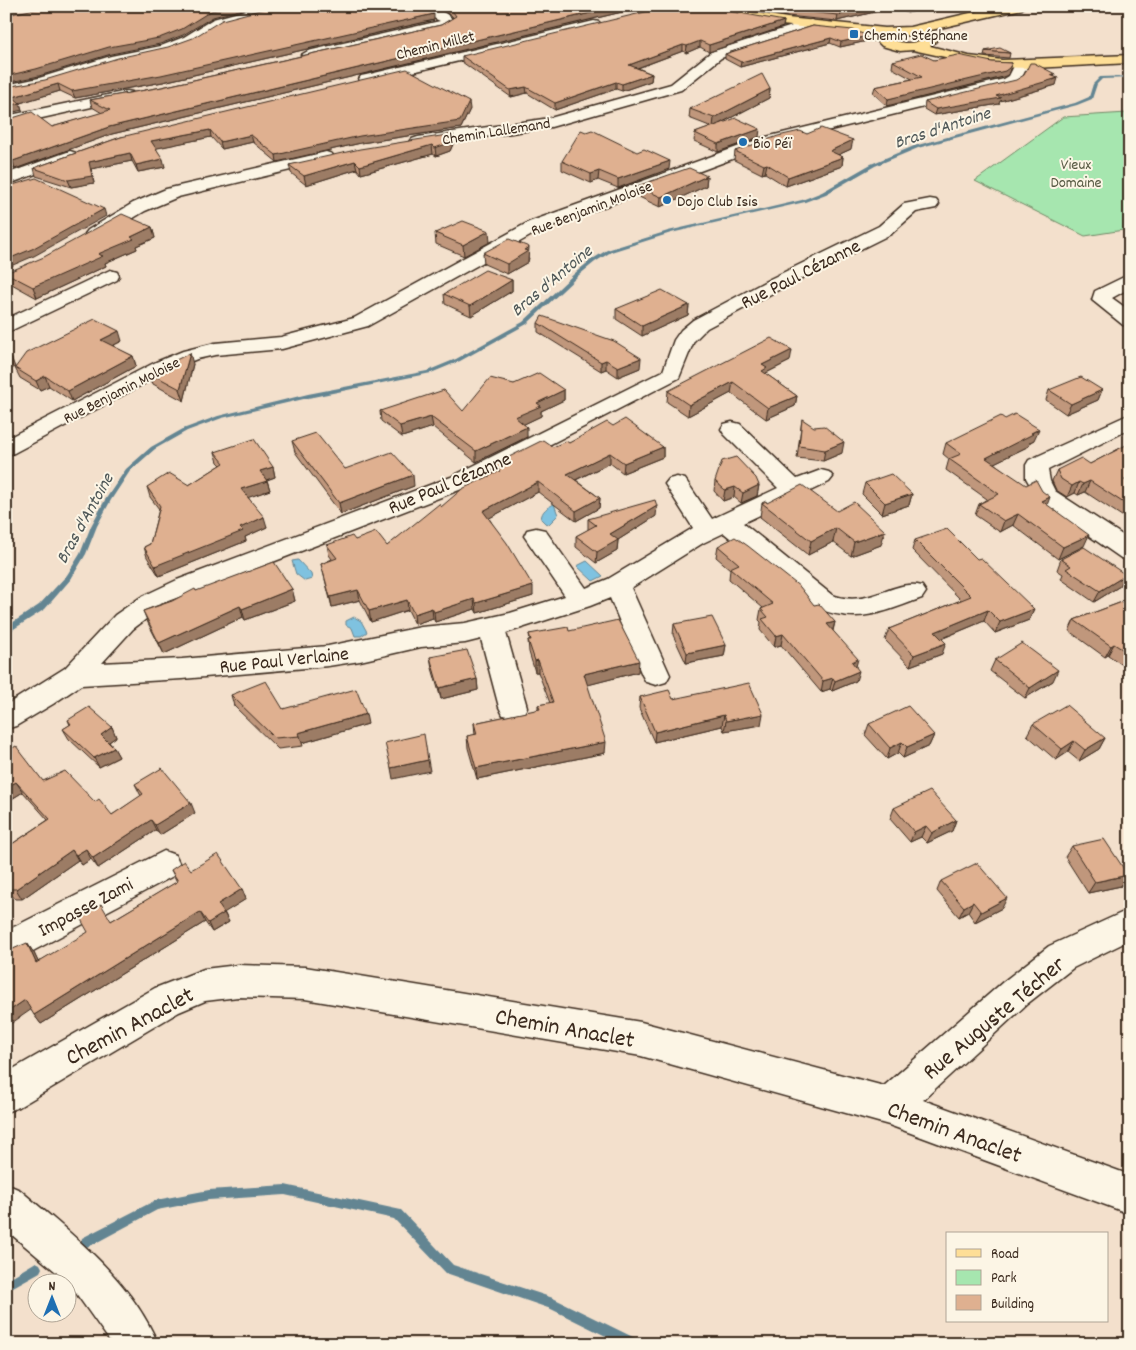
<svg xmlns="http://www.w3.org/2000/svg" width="1136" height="1350" font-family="Dekko,sans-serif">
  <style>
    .green { fill: #a6e6af; stroke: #708866 }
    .water { fill: #7fc2e0; stroke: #648592 }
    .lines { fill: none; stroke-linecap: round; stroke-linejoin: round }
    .stream { fill: #648592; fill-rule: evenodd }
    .minor-casing { stroke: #3b2a1e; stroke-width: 3 }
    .major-casing { stroke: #3b2a1e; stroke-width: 3 }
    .path { stroke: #3b2a1e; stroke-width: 2; stroke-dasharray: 2 2; stroke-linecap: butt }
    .minor { fill: #fcf5e5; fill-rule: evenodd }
    .major { fill: #fede96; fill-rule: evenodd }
    .wall { fill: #c0977c; stroke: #3b2a1e }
    .shaded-wall { fill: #9c7b65; stroke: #3b2a1e }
    .building { fill: #dfb090; stroke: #3b2a1e }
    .poi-dot { fill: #1f6fb2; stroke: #fcf5e5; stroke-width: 2 }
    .labels { text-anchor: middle; stroke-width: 4; stroke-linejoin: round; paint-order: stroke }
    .far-poi-label { font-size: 16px; fill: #3b2a1e; stroke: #fcf5e5; text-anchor: start }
    .far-street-label { font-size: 16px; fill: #3b2a1e; stroke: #fcf5e5 }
    .far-park-label { font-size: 16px; fill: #565942; stroke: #fcf5e5 }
    .far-water-label { font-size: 18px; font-style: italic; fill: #4f5858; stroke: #fcf5e5 }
    .street-label { font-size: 20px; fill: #3b2a1e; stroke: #fcf5e5 }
    .near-street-label { font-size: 24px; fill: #3b2a1e; stroke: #fcf5e5 }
  </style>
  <rect width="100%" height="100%" fill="#f3e0cc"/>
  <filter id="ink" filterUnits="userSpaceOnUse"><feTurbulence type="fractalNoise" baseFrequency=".02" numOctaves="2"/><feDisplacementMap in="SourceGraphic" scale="10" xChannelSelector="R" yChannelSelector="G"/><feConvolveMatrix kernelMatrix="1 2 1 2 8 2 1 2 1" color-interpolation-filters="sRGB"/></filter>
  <g filter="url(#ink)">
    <polygon class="green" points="1130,111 1130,229 1085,236 975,181 1063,117 1127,113"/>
    <g class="water">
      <path d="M554 504 558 515 549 524 545 523 541 519C542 510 547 508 554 504Z"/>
      <polygon points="298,560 311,574 312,579 305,581 296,574 292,561"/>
      <polygon points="587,561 603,576 593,581 577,566"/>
      <polygon points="354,617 361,621 367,632 361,636 355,636 352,628 346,625 346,621"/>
    </g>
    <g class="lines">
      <g class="stream">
        <polygon points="1130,76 1130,78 1102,79 1097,84 1092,99 1077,105 918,148 875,166 826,194 805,202 671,233 611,252 595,262 579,275 527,324 460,361 431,373 308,398 222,418 187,431 155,449 130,471 111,500 97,526 86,554 71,579 45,609 6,634 6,627 39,605 67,575 80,554 91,526 105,500 126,469 151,447 183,429 218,416 308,394 427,371 456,359 523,322 575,273 591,260 607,250 668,231 802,200 822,192 871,164 914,146 1075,103 1089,97 1093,84 1100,77"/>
        <polygon points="285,1185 401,1210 453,1265 553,1298 639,1340 641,1344 622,1344 551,1309 446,1273 394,1219 285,1195 209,1200 157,1210 90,1246 86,1247 82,1246 81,1242 82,1238 156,1200 209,1190"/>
        <polygon points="36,1262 40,1264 42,1268 40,1272 6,1291 6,1280"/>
      </g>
      <g class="minor-casing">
        <g id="minor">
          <polygon points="262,6 284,6 282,9 223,25 194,43 169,52 119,63 47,85 6,93 6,85 39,78 111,56 161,46 184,37 213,19"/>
          <path d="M408 6C425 6 444 8 455 22L446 29 378 42 308 59 301 55 308 51 440 21Z"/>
          <polygon points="811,20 818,24 816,27 721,58 681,90 551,127 418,147 412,145 410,142 412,139 418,137 550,118 671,84 711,52"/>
          <polygon points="594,21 599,22 601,25 599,28 366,83 361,82 359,79 361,76 366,75"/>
          <polygon points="1021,61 1028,65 1020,81 1014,85 773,144 541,230 368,326 282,349 215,355 197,359 170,370 14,453 6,455 6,439 156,362 183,351 215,343 281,337 354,318 529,222 762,138 1004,79 1009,76 1016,62"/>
          <polygon points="127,91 132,92 134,95 132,98 6,126 6,116"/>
          <polygon points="70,151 76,153 78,156 76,159 6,185 6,174"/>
          <polygon points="326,152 332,154 334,157 332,160 178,197 145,211 100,238 94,239 88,238 85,234 88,230 133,203 166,189"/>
          <path d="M930 199 936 200 939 204 936 208 916 212 891 234 784 287 707 328 694 341 679 378 467 487 195 592 159 609 133 629 102 663 182 659 328 646 421 627 465 623 510 613 565 596 524 536 527 530 536 528 545 530 586 588 608 579 693 528 665 484 669 479 677 477 685 479 712 519 778 488 724 434 721 429 724 424 732 422 740 424 797 479 821 470 829 472 833 477 829 482 743 523 832 595C869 609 895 578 922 586L926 592 922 598C880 613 858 625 814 607L724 533 703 543 631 588 670 675 666 682 656 685 646 682 642 675 610 598 590 606 506 633 527 707 523 715 513 718 503 715 499 707 481 639 465 643 421 647 360 661 328 666 182 679 81 685 53 704 16 726 6 729V705L65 668 115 615 141 597 177 580 451 477 663 371 674 340 681 330 693 320 770 279 879 226 904 204Z"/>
          <polygon points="110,270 117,272 119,276 117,280 6,333 6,319"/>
          <polygon points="1130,274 1130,288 1112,298 1130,311 1130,327 1123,325 1092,300 1095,291"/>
          <polygon points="1130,414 1130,429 1048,470 1050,481 1055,491 1130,540 1130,560 1121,558 1039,501 1026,478 1026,465 1029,460"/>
          <polygon points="164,851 175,855 180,865 175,875 18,959 6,963 6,931"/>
          <polygon points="1130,909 1130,940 1073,968 1027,1004 923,1100 1130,1175 1130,1214 889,1125 641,1056 305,999 238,997 205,1001 179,1012 19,1107 6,1112 6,1073 155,988 204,969 238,965 305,967 641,1022 884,1086 1003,982 1049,946"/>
          <path d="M6 1184 20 1190C72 1235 131 1279 158 1344H112L68 1282 6 1230Z"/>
        </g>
      </g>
      <g class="major-casing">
        <path id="major" d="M689 6H713L787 18 885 28 910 27 1000 6H1024L1022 9 927 31 936 41 930 46 969 56 1002 60 1130 55V63L1034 68 991 67 913 50 900 51 882 46 877 41 853 33 764 23 691 9ZM914 35 921 40C912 45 896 44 888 36Z"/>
      </g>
      <polyline class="path" points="1116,6 1130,9"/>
      <use href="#minor" class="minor"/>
      <use href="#major" class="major"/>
    </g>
    <g class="wall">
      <polygon points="430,6 647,6 112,134 15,169 6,166 6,120 52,127 102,113 92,107 90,100 162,87 441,25 453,18 452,16 440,9"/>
      <polygon points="726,6 937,6 907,13 895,7 837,21 787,16"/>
      <polygon points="434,20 163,82 75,98 60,91 20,103 22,110 6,87"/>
      <polygon points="784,21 783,27 709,52 700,47 686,53 683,51 638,68 652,74 651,81 622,91 616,89 555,110 527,93 511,97 462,62 462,56"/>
      <polygon points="813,26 868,36 867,41 840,47 830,43 740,67 725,59 725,54"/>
      <polygon points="985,51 1010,53 1009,58 984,56"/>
      <polygon points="934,60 992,62 1012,63 1008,75 1003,77 887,106 873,93 875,87 912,79 892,68 893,61"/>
      <polygon points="1054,76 1056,85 1000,101 999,104 934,115 924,109 925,102"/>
      <polygon points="770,89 769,98 717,125 759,137 718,152 694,141 695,133 712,127 689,118 690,109"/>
      <polygon points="470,109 461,128 361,143 277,162 253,142 222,149 211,137 156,148 165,167 138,172 132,161 91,169 94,183 71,187 36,176 34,168 121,137"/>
      <polygon points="807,134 851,149 838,155 843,157 842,166 786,186 765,173 762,174 734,160 735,151"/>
      <polygon points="454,142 450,151 436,156 433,154 361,174 357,169 306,185 291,173 289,165"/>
      <polygon points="562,161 669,169 618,188 598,180 591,183 562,170"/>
      <polygon points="707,176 706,186 660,207 637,196 637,186"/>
      <polygon points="152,227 155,238 136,246 137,249 105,263 106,266 37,298 10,283 6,273"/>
      <polygon points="435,233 490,242 464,256 436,244"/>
      <polygon points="483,253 529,258 528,262 507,274 484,264"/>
      <polygon points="512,280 512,291 471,316 445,304 444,294"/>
      <polygon points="689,305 688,315 642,336 616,319 616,309"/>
      <polygon points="538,323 640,368 618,377 606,369 601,371 538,332"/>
      <polygon points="122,341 112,346 133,356 136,366 72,401 49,386 40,390 20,378 15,368"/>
      <polygon points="790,361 766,373 766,374 797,396 795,406 766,419 731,393 688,416 667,402 668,391"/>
      <polygon points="193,364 184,401 153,384 150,373"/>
      <polygon points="514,384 564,390 564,400 541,411 541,416 524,424 527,437 476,462 433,427 402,437 381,421 380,411 463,411"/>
      <polygon points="1049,390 1102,390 1098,400 1066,414 1046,400"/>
      <polygon points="802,419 842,453 823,461 797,458"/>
      <polygon points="613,426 663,447 663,457 623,473 610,463 576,480 600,498 599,508 576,521 538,492 489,518 533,596 477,613 475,609 435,622 433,618 415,624 408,610 371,622 360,600 332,607 321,564 332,559 329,555 327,545 355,540 387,546 441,507 493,474 493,465 553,447 569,443"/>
      <polygon points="1034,440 1030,442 1029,446 994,463 1047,505 1084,546 1058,559 1013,525 1000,532 975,515 979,504 987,499 946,470 949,459 943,454 946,443"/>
      <polygon points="292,441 345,469 414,486 341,514 295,452"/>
      <polygon points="1130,443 1130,532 1124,528 1128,520 1085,492 1078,495 1075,493 1067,497 1056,490 1052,481 1057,470 1090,464"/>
      <polygon points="215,452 273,467 275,477 267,480 270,490 248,497 267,527 245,537 246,541 159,576 147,557 144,547 150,544 159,509 150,497 147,487 189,485 221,465 218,462"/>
      <polygon points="715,481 759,485 757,496 741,503 734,497 723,501 714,491"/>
      <polygon points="865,483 912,494 909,505 882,514 862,494"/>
      <polygon points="762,503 767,503 881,545 851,556 833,542 808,555 760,517"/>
      <polygon points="656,516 618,540 617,551 596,563 576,547 576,536 588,530 588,519"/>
      <polygon points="915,540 1029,620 995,633 984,621 941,639 942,654 910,666 885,640 889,629 961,600 912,550"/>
      <polygon points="718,546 814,605 835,622 833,631 856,666 856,681 832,691 830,689 821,692 781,645 774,647 760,630 761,622 759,620 761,609 763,608 729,579 730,569 716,557"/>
      <polygon points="1061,559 1120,586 1094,602 1061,579 1063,574 1057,570"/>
      <polygon points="292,589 295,601 245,620 243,617 164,654 148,623 143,611 196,591"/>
      <polygon points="1130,599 1130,670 1108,655 1105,657 1069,631 1074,620"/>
      <polygon points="674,624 726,645 724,656 686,663 673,635"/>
      <polygon points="569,631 638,672 587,685 605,753 477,779 468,748 467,736 475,735 474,723 538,710 538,705 550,703 538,672 535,672 529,652 528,640 530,640 529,634"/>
      <polygon points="430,657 477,679 478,690 441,699 432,668"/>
      <polygon points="995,660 1053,681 1025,698 990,671"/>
      <polygon points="231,695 283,709 368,724 302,743 303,746 278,749 234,706"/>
      <polygon points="640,697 673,699 761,725 724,731 722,726 654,742 639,708"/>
      <polygon points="68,720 112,727 116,737 109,742 114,748 119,757 99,767 69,739 63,729 70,725"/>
      <polygon points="869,724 934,735 929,746 903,758 898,753 887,759 865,735"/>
      <polygon points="1033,724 1105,738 1099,749 1079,761 1068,752 1056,760 1027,735"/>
      <polygon points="6,752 43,781 95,802 112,815 141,796 135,784 195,813 160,835 156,830 98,868 91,859 82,865 78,860 22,899 15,899 6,888 6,848 48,820 23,792 10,800 6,796"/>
      <polygon points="894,808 956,820 952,831 927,843 921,837 910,842 890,819"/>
      <polygon points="1072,846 1128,875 1121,886 1088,893 1065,857"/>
      <polygon points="171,870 191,870 242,889 246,899 224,912 229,922 212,932 205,922 41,1024 31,1010 27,943 34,953 38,962 111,921 177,882"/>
      <polygon points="941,881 1002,908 975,922 968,912 959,917 937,891"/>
    </g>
    <g class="shaded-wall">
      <polygon points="228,6 254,6 213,17 183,35 160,44 111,54 39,76 6,83 6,76 211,11"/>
      <polygon points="620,6 647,6 112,134 15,169 13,161 109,127"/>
      <polygon points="873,6 895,6 895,7 837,21 838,15"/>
      <polygon points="909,6 937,6 907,13"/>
      <polygon points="434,14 434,20 163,82 75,98 72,91"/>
      <polygon points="784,21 783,27 709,52 709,45"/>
      <polygon points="868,36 867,41 840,47 841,42"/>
      <polygon points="831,38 830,43 740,67 741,62"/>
      <polygon points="700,41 700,47 686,53 687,46"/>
      <polygon points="683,45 683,51 629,71 629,65"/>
      <polygon points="1012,63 1008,75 1003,77 887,106 888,99"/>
      <polygon points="652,74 651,81 622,91 622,84"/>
      <polygon points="1055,74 1053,80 1058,78 1056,85 1000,101 999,104 934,115 936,109 996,96 1050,75"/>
      <polygon points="616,82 616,89 555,110 555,103"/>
      <polygon points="58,84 60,91 20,103 22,110 6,114 6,107 13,97"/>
      <polygon points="526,87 527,93 511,97 510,90"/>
      <polygon points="770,89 769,98 713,127 714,118"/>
      <polygon points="469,102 470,109 461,128 361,143 277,162 276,155"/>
      <polygon points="760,129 759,137 718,152 718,144"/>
      <polygon points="210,130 211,137 153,149 151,141"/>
      <polygon points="453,134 454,142 450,151 436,156 435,148"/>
      <polygon points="251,135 253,142 222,149 220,142"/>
      <polygon points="853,140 851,149 829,159 830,151"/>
      <polygon points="432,145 433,154 361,174 360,166"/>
      <polygon points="130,153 132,161 91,169 94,183 71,187 68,180 89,162"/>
      <polygon points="843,157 842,166 786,186 788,177"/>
      <polygon points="163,159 165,167 138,172 136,165"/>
      <polygon points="355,161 357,169 306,185 304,176"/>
      <polygon points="670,161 669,169 618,188 618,179"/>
      <polygon points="767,164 765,173 762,174 764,165"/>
      <polygon points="599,171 598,180 591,183 591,174"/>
      <polygon points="707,176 706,186 660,207 661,197"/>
      <polygon points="104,209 106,216 34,256 6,268 6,260"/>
      <polygon points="152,227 155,238 136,246 137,249 105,263 106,266 37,298 33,287 131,237"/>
      <polygon points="489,231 490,242 464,256 463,245"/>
      <polygon points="529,247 528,262 507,274 507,264 524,250"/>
      <polygon points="512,280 512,291 471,316 470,306"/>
      <polygon points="689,305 688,315 642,336 642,326"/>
      <polygon points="119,331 122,341 104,350 101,340"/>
      <polygon points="792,350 790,361 766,373 765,379 760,381 762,365"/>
      <polygon points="190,353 193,364 184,401 180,389"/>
      <polygon points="133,356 136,366 72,401 68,391"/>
      <polygon points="11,357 15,367 6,372 6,359"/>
      <polygon points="641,358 640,368 618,377 618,367"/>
      <polygon points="606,360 606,369 601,371 601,362"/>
      <polygon points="45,376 49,386 40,390 36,381"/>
      <polygon points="733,382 731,393 688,416 689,405"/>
      <polygon points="564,390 564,400 541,411 541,416 516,428 515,417 537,403"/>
      <polygon points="1102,390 1098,400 1066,414 1071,404"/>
      <polygon points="797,396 795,406 766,419 768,408"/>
      <polygon points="431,417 433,427 402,437 400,426"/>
      <polygon points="527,427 527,437 476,462 476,451"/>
      <polygon points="1039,429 1034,440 1030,442 1029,446 982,469 986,458"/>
      <polygon points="844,442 842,453 823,461 825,450"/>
      <polygon points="663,447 663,457 623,473 624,463"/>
      <polygon points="610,453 610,463 567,484 567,474"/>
      <polygon points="273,467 275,477 263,481 260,471"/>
      <polygon points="413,475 414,486 341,514 339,503"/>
      <polygon points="1130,477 1130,485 1124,480"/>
      <polygon points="267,481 270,490 244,499 241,489"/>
      <polygon points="1090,481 1085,492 1078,495 1083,484"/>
      <polygon points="538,482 538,492 484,521 483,511"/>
      <polygon points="1079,482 1075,493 1067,497 1072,486"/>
      <polygon points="759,485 757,496 741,503 743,493"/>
      <polygon points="735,487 734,497 723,501 725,490"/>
      <polygon points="912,494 909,505 882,514 885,503"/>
      <polygon points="1050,497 1046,508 1042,501"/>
      <polygon points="600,498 599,508 576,521 576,511"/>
      <polygon points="657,506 656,516 618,540 617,551 596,563 597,552 610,534"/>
      <polygon points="1018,514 1013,525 1000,532 1004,521"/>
      <polygon points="264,517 267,527 245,537 246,541 159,576 155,566"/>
      <polygon points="836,528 833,542 808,555 811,541"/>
      <polygon points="885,531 881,545 851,556 854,542"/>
      <polygon points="1089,535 1084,546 1058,559 1063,547"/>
      <polygon points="1126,575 1120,586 1094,602 1100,591"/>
      <polygon points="533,586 533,596 477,613 476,603"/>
      <polygon points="292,589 295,601 245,620 242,609"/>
      <polygon points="358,590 360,600 332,607 330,597"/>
      <polygon points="474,599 475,609 435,622 434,612"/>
      <polygon points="407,600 408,610 371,622 369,611"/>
      <polygon points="240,606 243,617 164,654 159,643"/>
      <polygon points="432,608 433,618 415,624 414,614"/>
      <polygon points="1034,609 1029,620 995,633 1000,622"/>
      <polygon points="988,610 984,621 931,643 935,632"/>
      <polygon points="835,622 832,633 827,624"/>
      <polygon points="783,634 781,645 774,647 776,636"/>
      <polygon points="946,643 942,654 910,666 914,655"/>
      <polygon points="1114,644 1108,655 1105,657 1111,646"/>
      <polygon points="726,645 724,656 686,663 687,653"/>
      <polygon points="858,659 855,670 852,662"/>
      <polygon points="538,660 538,672 535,672 535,661"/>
      <polygon points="639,661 638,672 584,686 584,674"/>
      <polygon points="1058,670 1053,681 1025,698 1030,688"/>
      <polygon points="859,671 856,681 832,691 835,681"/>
      <polygon points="833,678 830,689 821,692 823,681"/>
      <polygon points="477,679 478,690 441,699 439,688"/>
      <polygon points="366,714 368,724 302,743 300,736 298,733"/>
      <polygon points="763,714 761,725 724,731 726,721"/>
      <polygon points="724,715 722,726 654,742 655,732"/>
      <polygon points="112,727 116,737 106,744 101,735"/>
      <polygon points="934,735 929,746 903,758 907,747"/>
      <polygon points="1105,738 1099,749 1079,761 1085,750"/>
      <polygon points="1074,741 1068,752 1056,760 1062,749"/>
      <polygon points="606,742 605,753 477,779 476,768"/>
      <polygon points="902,742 898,753 887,759 890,748"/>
      <polygon points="114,748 119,757 99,767 94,758"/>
      <polygon points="428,760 430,771 393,779 391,768"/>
      <polygon points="16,782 23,792 10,800 6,795 6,788"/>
      <polygon points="191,803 195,813 160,835 155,825"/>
      <polygon points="151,820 156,830 98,868 93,858"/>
      <polygon points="956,820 952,831 927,843 932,833"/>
      <polygon points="926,826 921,837 910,842 914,832"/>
      <polygon points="86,849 91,859 82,865 76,855"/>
      <polygon points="72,850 78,860 22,899 16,889"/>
      <polygon points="1128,875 1121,886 1088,893 1095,882"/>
      <polygon points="242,889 246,899 222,914 218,904"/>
      <polygon points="1007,898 1002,908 975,922 981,912"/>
      <polygon points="973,902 968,912 959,917 964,907"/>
      <polygon points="200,912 205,922 41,1024 34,1015"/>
      <polygon points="224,913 229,922 212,932 208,923"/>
      <polygon points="27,943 34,953 43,972 36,963"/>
      <polygon points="25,1000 32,1009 6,1027 6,1013"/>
    </g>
    <g class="building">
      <polygon points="50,6 228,6 211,11 182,29 159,38 109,47 36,69 6,76 6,15"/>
      <polygon points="275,6 417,6 434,14 161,75 72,91 58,84 13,97 20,103 6,107 6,87 45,80 118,58 168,47 193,38 222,20"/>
      <polygon points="446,6 620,6 109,127 13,161 6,159 6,120 32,112 52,127 110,110 90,100 162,87 441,25 456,16 451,9"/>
      <polygon points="670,6 701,6 784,21 709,45 700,41 687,46 683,45 629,65 652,74 622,84 616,82 555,103 526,87 510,90 462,56"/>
      <polygon points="766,6 873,6 838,15 788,10"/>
      <polygon points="813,26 853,30 868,36 841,42 831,38 741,62 725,54"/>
      <polygon points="1000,48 1010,53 985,51"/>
      <polygon points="921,54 934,60 958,55 992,62 1012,63 1009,68 1005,71 888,99 875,87 922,77 893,61"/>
      <polygon points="1030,63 1034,63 1055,74 1050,75 1058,78 996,96 1001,98 936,109 925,102 1016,80 1024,75"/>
      <polygon points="407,69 469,102 460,121 360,136 276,155 251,135 220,142 210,130 151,141 163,159 136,165 130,153 89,162 92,176 68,180 34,168 121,137"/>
      <polygon points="762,74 770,89 714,118 690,109"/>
      <polygon points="736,118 760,129 718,144 695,133"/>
      <polygon points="821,128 853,140 830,151 843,157 788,177 767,164 764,165 735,151 778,136 800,131 807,134"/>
      <polygon points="581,130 586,132 592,130 637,152 644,149 670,161 618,179 599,171 591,174 562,161"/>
      <polygon points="453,134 449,143 435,148 432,145 360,166 355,161 304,176 289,165 360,149"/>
      <polygon points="689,168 707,176 661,197 637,186"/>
      <polygon points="36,178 104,209 32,249 6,260 6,187"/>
      <polygon points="122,214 152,227 131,237 134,239 98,254 103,256 33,287 6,273 44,257"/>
      <polygon points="463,221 489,231 463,245 435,233"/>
      <polygon points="509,239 529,247 524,250 528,251 507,264 483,253"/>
      <polygon points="485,270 512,280 470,306 444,294"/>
      <polygon points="662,290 689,305 642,326 616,309"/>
      <polygon points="542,316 614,341 641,358 618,367 606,360 601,362 538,323"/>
      <polygon points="95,319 119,331 101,340 133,356 68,391 45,376 36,381 15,368 26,353"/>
      <polygon points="771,338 792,350 762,365 767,368 762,371 797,396 768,408 733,382 689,405 668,391"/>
      <polygon points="190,353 180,389 150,373"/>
      <polygon points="6,355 11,357 6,359"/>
      <polygon points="539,373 564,390 537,403 541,406 515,417 527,427 476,451 431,417 400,426 380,411 444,390 463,411 490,378 514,384"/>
      <polygon points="1081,377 1102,390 1071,404 1049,390"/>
      <polygon points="1015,414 1039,429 1031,433 1033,434 986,458 1026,485 1036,480 1042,491 1050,497 1042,501 1089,535 1063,547 1018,514 1004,521 979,504 999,494 949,459 961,454 946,443 1001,416 1005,419"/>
      <polygon points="625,419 663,447 624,463 610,453 567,474 600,498 576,511 538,482 483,511 507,543 533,586 476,603 474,599 434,612 432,608 414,614 407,600 369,611 358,590 330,597 321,564 337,558 327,545 352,536 355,540 376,532 387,546 439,504 441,507 462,489 500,471 493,465 543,440 553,447 566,441 569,443 607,422 613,426"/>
      <polygon points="802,419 814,427 824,426 844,442 825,450 799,446"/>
      <polygon points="316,433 345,469 392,452 413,475 339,503 292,441"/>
      <polygon points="254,439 273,467 260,471 267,481 241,489 264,517 240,528 243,531 155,566 144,547 150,544 160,506 147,487 169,473 189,485 224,463 215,452"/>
      <polygon points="1130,443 1130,477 1124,480 1130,484 1130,507 1090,481 1083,484 1079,482 1072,486 1061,479 1057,470 1081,458 1090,464"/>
      <polygon points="736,457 756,478 759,485 743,493 735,487 725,490 715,481 722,461"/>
      <polygon points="891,474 912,494 885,503 865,483"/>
      <polygon points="802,485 837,511 854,502 885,531 854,542 836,528 811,541 762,503 766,501 767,503"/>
      <polygon points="655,500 657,506 610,534 618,540 597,552 576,536 596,525 588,519"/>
      <polygon points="947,529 977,559 981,558 1034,609 1000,622 988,610 935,632 946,643 914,655 889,629 971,596 915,540"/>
      <polygon points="735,537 748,546 800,587 814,605 819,604 835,622 827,624 858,659 852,662 859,671 835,681 833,678 823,681 783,634 776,636 762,619 768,617 761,609 773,604 730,568 739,564 718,546"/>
      <polygon points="1084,547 1126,575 1100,591 1066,569 1071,566 1061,559"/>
      <polygon points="274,562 292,589 242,609 240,606 159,643 143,611 172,601 195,589 196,591"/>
      <polygon points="1130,599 1130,654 1114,644 1111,646 1074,620"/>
      <polygon points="712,617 726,645 687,653 674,624"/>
      <polygon points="618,620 639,661 584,674 606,742 476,768 467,736 477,734 474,723 540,709 538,705 553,702 538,660 535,661 528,640 531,640 529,634 568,627 569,631"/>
      <polygon points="1022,643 1058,670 1030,688 995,660"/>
      <polygon points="467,650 477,679 439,688 430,657"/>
      <polygon points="266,681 283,709 356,689 366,714 298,733 300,736 275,738 231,695"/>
      <polygon points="749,683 763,714 726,721 724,715 655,732 640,697 669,690 673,699"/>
      <polygon points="1066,705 1105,738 1085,750 1074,741 1062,749 1033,724"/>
      <polygon points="908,706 934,735 907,747 902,742 890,748 869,724"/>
      <polygon points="89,707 112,727 101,735 114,748 94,758 63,729 71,724 68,720"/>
      <polygon points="424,734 428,760 391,768 385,743"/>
      <polygon points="16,746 43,781 65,771 95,802 99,799 112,815 143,794 135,784 162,768 191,803 155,825 151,820 93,858 86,849 76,855 72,850 16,889 9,889 6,886 6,848 50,819 16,782 6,788 6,752"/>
      <polygon points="930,791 956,820 932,833 926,826 914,832 894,808"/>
      <polygon points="1104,839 1128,875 1095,882 1072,846"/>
      <polygon points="218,854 242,889 218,904 224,913 208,923 200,912 34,1015 25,1000 6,1013 6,952 27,943 36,963 88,932 79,916 101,904 111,921 178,881 171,870 184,861 191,870"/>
      <polygon points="977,863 1007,898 981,912 973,902 964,907 941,881"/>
    </g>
  </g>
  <g class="poi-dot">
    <rect x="849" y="29" width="10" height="10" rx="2.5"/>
    <circle cx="743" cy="142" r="5"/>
    <circle cx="667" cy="200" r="5"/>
  </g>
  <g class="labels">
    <g class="far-poi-label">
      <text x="864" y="40">Chemin Stéphane</text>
      <text x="753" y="148">Bio Péï</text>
      <text x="677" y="206">Dojo Club Isis</text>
    </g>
    <g class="far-street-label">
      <text transform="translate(435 44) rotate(-14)" y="6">Chemin Millet</text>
      <text transform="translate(496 130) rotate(-9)" y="6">Chemin Lallemand</text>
      <text transform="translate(591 207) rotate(-21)" y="6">Rue Benjamin Moloise</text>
      <text transform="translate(121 389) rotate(-27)" y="6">Rue Benjamin Moloise</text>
    </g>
    <g class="far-park-label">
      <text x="1076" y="169">Vieux<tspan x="1076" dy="18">Domaine</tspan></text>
    </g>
    <g class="far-water-label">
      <text transform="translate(942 127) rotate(-18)" y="6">Bras d'Antoine</text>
      <text transform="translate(551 280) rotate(-40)" y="6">Bras d'Antoine</text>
      <text transform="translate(84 518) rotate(-61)" y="6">Bras d'Antoine</text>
    </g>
    <g class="street-label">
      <text transform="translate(800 273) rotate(-27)" y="7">Rue Paul Cézanne</text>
      <text transform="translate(449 482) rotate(-23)" y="7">Rue Paul Cézanne</text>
      <text transform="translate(284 659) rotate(-6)" y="7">Rue Paul Verlaine</text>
      <text transform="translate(85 906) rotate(-28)" y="7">Impasse Zami</text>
    </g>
    <g class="near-street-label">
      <text transform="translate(993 1017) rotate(-40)" y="8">Rue Auguste Técher</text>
      <text transform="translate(129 1025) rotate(-28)" y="8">Chemin Anaclet</text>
      <text transform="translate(565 1027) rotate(10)" y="8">Chemin Anaclet</text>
      <text transform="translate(955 1131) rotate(20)" y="8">Chemin Anaclet</text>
    </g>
  </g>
  <rect width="1136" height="1350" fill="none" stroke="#fcf5e5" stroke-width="25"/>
  <rect x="12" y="12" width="1111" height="1325" fill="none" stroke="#3b2a1e" stroke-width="2" filter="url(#ink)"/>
  <rect x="946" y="1232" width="162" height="90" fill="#fcf5e5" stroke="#afa495"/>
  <rect x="956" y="1249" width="25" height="8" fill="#fede96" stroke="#afa495"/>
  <text x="991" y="1258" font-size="15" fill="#3b2a1e">Road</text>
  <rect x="956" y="1270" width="25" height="15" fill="#a6e6af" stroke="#afa495"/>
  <text x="991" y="1282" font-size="15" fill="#3b2a1e">Park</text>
  <rect x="956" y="1295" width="25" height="15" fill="#dfb090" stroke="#afa495"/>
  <text x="991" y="1308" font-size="15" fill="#3b2a1e">Building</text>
  <g transform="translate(52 1298)"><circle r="24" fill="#fcf5e5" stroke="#afa495"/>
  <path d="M0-4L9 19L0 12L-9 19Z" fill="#1f6fb2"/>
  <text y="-8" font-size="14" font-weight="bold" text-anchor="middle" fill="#3b2a1e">N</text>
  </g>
</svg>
